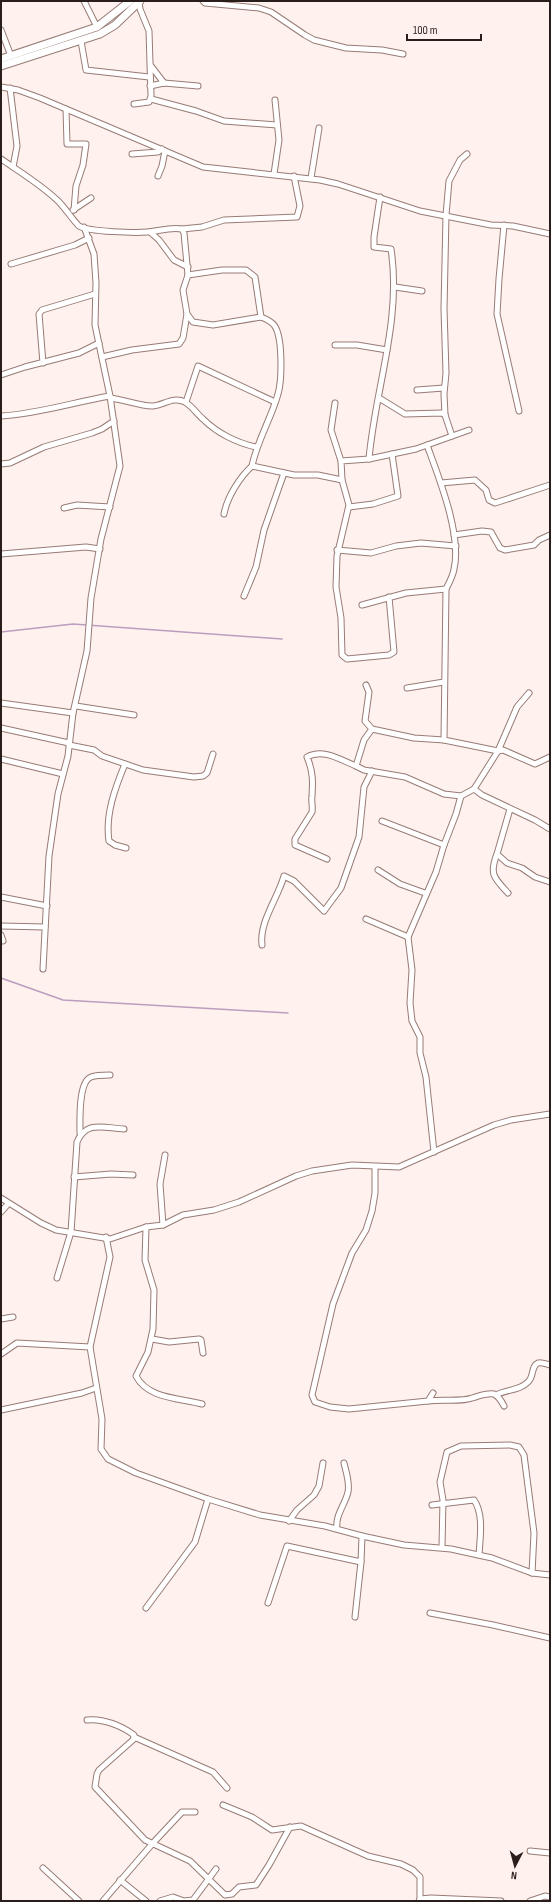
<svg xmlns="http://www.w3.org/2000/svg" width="551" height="1902" font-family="'Sofia Sans Condensed',sans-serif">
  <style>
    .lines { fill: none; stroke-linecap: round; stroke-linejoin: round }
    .stream { stroke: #bc9dbf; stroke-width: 1.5 }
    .street-casing { stroke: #987b75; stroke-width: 7 }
    .secondary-casing { stroke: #987b75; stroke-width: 9 }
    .street { stroke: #fff; stroke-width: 5 }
    .secondary { stroke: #fff; stroke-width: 7 }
  </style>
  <rect width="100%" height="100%" fill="#fef1ee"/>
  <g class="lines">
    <g class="stream">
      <polyline points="1,632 73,624 282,639"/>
      <polyline points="1,978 63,1000 288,1013"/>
    </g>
    <g class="street-casing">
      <g id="street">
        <polyline points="84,1 97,27"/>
        <polyline points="203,1 205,3 259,8 271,12 305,35 314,40 346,48 382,50 403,54"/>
        <polyline points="1,30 11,56"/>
        <polyline points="81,41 86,70 149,77"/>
        <polyline points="151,66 164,83"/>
        <polyline points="150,86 164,83 198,86"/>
        <polyline points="1,87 18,90 40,98 203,167 320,180 338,184 420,211 491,225 513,226 550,234"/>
        <polyline points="10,88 17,146 13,167"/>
        <polyline points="151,99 196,111 224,121 277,125"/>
        <polyline points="134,104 149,102 151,96 149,31 140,9 139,2"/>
        <polyline points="66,109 67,144 86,144 83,165 76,186 74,210"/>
        <polyline points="132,154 158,152 162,149"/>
        <path d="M1 159C20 172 40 184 57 200 63 205 75 223 79 226 89 232 136 233 148 232 160 231 169 227 182 229L184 233 188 275 183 290 187 314 193 322 213 325 261 317C266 319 271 321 274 325 283 336 282 380 278 394 271 419 257 441 252 466L294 475H318L342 480 349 505 337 556 336 587 341 618 342 655 347 659 389 655 394 652 389 597"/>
        <polyline points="274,174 279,140 275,100"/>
        <polyline points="158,176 162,166 165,151"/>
        <polyline points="311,178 319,128"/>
        <polyline points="73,210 91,198"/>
        <polyline points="504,225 499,279 497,314 519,411"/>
        <polyline points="182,229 202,227 224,220 297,217 300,206 294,176"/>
        <polyline points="150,232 159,240 174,260 188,267"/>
        <polyline points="11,264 75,245 89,238"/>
        <polyline points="188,275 222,270 246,270 255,277 261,317"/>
        <polyline points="395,287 422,291"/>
        <polyline points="335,345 357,345 387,350"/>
        <polyline points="102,357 132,350 179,344 183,338 187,314"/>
        <polyline points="43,363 39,314 42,310 95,294"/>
        <polyline points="1,375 25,367 79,353 99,343"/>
        <polyline points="417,390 444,388"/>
        <path d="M110 398C122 399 143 407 153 406 164 405 173 396 185 402 192 406 197 414 203 419 217 433 237 443 256 447"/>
        <polyline points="379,398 405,414 442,413 445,415"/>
        <polyline points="186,402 198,366 275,402"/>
        <polyline points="335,403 331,430 341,461"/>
        <path d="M1 416C38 414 74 402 110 396"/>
        <polyline points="452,436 445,415 444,394 446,373 444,309 446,215 449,181 460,160 467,154"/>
        <path d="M427 445C439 478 462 535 454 569 453 576 449 583 446 589L444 740"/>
        <path d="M369 459C375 389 402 320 391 249L374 247V237L380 197"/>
        <polyline points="1,464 10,463 44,447 92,433 102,429 114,421"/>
        <polyline points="342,480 341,461 369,459 416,449 469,430"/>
        <polyline points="441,483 475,480 486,490 489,500 495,503 550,485"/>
        <polyline points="349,507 373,504 398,496 392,454"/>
        <polyline points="64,508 77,505 110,507"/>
        <path d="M224 514C227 497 240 477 252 466"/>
        <polyline points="454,535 482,531 491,532 500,548 505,550 534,545 539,540 550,535"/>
        <polyline points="337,550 371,553 396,546 421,543 456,546"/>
        <polyline points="1,554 86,547 100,549"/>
        <polyline points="244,596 256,567 264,530 284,473"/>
        <polyline points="362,605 406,593 446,589"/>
        <polyline points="366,685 369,692 365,721 372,729 414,738 444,740 498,751 474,789 482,795 535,820 550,829"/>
        <polyline points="407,688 444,682"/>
        <polyline points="529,693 517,707 498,751 503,750 535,764 550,757"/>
        <polyline points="1,703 73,713"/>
        <polyline points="76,706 134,715"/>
        <polyline points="1,728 69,743"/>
        <polyline points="372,729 364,740 356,766 364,770 405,777 444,794 461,796 474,789"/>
        <polyline points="69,745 94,750 102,756 143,770 194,777 203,776 207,773 213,754"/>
        <polyline points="1,759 63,774"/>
        <path d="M125 764C115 788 105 815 109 841L115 845 126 848"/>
        <polyline points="510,809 497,854 507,863 522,868 535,877 550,882"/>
        <polyline points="382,821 444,845 456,814 461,796"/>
        <path d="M497 854C489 874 494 878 508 893"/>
        <path d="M327 859 295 845V839L312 812C313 806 311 801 312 796 313 781 313 771 307 757 323 748 341 760 356 766"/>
        <polyline points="378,870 400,884 425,893"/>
        <polyline points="1,897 47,906"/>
        <polyline points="366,919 408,937 436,872 444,845"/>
        <polyline points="1,926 45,927"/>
        <polyline points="1,935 3,941"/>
        <polyline points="408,937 412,970 410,1003 412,1021 420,1037 420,1053 426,1077 434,1152"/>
        <path d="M262 945C259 922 278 898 284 876L294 881 324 911 341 888 359 837 364 787 372 771"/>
        <polyline points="43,969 49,856 58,794 68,756 73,713 87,651 91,598 101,539 120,466 110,396 95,325 96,283 94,254 84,227"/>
        <path d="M80 1133C80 1121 78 1082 91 1077 96 1075 105 1075 110 1075"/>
        <polyline points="375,1167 375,1193 372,1211 366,1230 352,1253 333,1304 312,1395 315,1402 330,1407 349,1409 428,1401 433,1393"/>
        <polyline points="74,1177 111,1174 133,1175"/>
        <polyline points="1,1198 41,1223 56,1230 110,1239 146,1227 163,1225 183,1215 214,1210 239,1202 296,1176 312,1171 352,1165 399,1167 494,1125 511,1120 550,1114"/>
        <polyline points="1,1212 8,1204"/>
        <polyline points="163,1225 160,1184 165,1155"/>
        <path d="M146 1227 145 1260 154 1290 153 1329 148 1352 136 1376C148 1399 179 1398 202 1404"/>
        <polyline points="106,1237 110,1257 90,1347 102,1419 101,1449 108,1459 136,1473 208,1499 260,1515 325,1526 362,1536 404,1545 451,1549 492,1558 532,1573 550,1575"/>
        <path d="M57 1278 71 1232 77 1142C86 1120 104 1128 124 1129"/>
        <polyline points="1,1319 13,1317"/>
        <polyline points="152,1339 169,1342 199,1339 201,1340 203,1353"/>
        <polyline points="1,1354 17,1343 90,1347"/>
        <path d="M496 1395C507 1389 519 1391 528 1382 534 1377 531 1366 538 1363 541 1362 546 1364 550 1365"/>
        <path d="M428 1401C441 1399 463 1402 472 1398 479 1396 486 1393 494 1394 498 1396 502 1402 504 1406"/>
        <polyline points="1,1410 82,1393 96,1388"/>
        <path d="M432 1505 474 1500C484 1514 480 1538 479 1555"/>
        <polyline points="289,1521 297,1510 314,1495 319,1486 323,1463"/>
        <path d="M337 1529C335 1515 345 1505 348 1492 350 1483 346 1472 344 1463"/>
        <polyline points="442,1547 443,1500 440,1482 447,1452 461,1446 510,1445 519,1447 524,1455 534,1533 532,1573"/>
        <polyline points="268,1603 287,1546 361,1562 362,1536"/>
        <polyline points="146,1608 195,1542 208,1499"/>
        <polyline points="430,1613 493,1625 550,1638"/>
        <polyline points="355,1617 361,1562"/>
        <path d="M87 1720C103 1718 122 1726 134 1735V1739L99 1770 97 1774 95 1787 145 1840 190 1861 225 1895 232 1894 239 1887 256 1885 269 1865 290 1827"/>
        <polyline points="134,1737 213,1772 227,1788"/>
        <polyline points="223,1805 252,1817 272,1830 301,1826 368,1856 401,1864 413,1870 420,1877 420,1899"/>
        <polyline points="530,1851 550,1853"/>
        <polyline points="43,1868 79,1901"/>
        <polyline points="120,1880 146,1901"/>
        <polyline points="103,1901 153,1843 182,1812 195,1812"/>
        <polyline points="160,1901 173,1897 184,1901 193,1900 216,1869"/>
        <polyline points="419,1901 420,1899 431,1898 501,1901"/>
        <polyline points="530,1901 545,1896 550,1897"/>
      </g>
    </g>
    <g class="secondary-casing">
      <g id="secondary">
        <polyline points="1,59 97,27 130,1"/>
        <polyline points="1,66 100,34 115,25 140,1"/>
      </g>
    </g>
    <use href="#street" class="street"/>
    <use href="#secondary" class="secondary"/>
  </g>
  <rect width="551" height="1902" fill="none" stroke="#2a1e1c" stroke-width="4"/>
  <g transform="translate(515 1866) rotate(186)" stroke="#fef1ee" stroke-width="3" paint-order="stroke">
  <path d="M0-3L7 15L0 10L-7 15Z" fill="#2a1e1c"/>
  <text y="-6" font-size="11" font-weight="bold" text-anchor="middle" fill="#2a1e1c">N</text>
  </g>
  <path d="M407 34v6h74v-6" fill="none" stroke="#2a1e1c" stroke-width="2"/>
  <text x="413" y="34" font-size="12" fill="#2a1e1c" stroke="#fef1ee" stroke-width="3" paint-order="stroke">100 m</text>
</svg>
